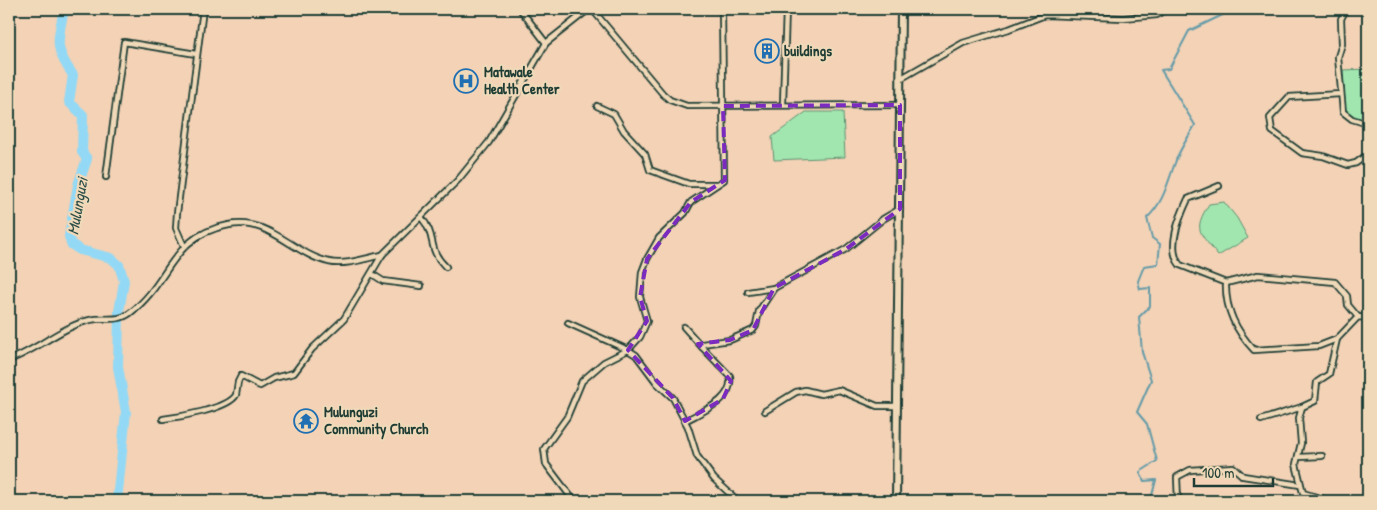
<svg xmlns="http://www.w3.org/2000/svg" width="1377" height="510" font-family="'Patrick Hand',sans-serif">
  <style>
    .green { fill: #a1e5af; stroke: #609172 }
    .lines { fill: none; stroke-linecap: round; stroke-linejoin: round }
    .stream { stroke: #659ba8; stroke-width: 2 }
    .river { stroke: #93d9f5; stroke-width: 10 }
    .minor-casing { stroke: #1f3d34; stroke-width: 8 }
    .secondary-casing { stroke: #1f3d34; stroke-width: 10 }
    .minor { stroke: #f0d9b8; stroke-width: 4.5 }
    .secondary { stroke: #f0d9b8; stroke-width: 6 }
    .marked { fill: none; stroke: #7b2cbf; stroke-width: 4; stroke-dasharray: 10 6; stroke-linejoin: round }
    .labels { text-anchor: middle; stroke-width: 4.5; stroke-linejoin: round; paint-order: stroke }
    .poi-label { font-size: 15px; font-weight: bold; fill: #1f3d34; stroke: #f0d9b8; text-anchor: start }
    .water-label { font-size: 16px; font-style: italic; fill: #2b4d47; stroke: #f0d9b8 }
  </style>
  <rect width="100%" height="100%" fill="#f3d2b6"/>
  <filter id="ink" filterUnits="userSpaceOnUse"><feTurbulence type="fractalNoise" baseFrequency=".02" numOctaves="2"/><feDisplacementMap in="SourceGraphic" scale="10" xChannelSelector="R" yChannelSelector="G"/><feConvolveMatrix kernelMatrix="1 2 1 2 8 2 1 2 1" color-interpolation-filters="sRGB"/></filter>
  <g filter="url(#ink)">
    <g class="green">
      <polygon points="1368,69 1368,122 1347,114 1345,106 1343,70"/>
      <polygon points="806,112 843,112 845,157 774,160 772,137"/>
      <path d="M1224 202 1237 218 1248 238 1218 256C1200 232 1192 231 1209 204Z"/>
    </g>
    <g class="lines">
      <path class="stream" d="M1137 501 1136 497 1151 499 1156 480 1144 481 1140 472 1157 461 1147 424 1137 412 1151 380 1142 352 1139 317 1150 306V288L1140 289 1138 281 1144 266 1158 264 1160 244 1152 238 1147 218C1164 202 1167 184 1175 163 1179 150 1188 138 1195 125L1161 70 1169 69 1189 31 1235 9"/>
      <path class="river" d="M64 9C58 41 53 47 73 75L69 102 83 115 82 152 87 159 78 185 69 236 71 244 80 250 111 258 119 265 124 281 119 312 118 367 126 412 117 501"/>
      <g class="minor-casing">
        <g id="minor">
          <polyline points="520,9 546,43 589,9"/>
          <polyline points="592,9 663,94 670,100 687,106 900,105"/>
          <polyline points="722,9 724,180 691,202 685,213 659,238 647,259 642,272 640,297 647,321 640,337 628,350 636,355 657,383 673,398 688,427 697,456 714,479 738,501"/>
          <polyline points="1346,9 1341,19 1342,44 1338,57 1343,112 1352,119 1368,124"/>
          <polyline points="900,79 963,43 1009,29 1045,15 1123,18 1157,15 1166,9"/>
          <polyline points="1341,94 1289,97 1270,118 1272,131 1302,153 1323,156 1348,165 1356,163 1368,154"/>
          <polyline points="783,104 786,9"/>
          <polyline points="597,106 614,114 624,131 645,154 650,170 689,184 717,184"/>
          <polyline points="106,177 124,42 196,54"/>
          <path d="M1219 186 1188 199C1180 216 1166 248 1180 265L1226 283 1258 275 1335 282 1347 296 1348 305 1358 317"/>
          <path d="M421 217C438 238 426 248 446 267"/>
          <polyline points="184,246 176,228 177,213 203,9"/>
          <polyline points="372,274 383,281 421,286"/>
          <path d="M1226 283C1225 309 1236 331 1254 350L1319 346 1337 339 1358 317 1368 318"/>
          <polyline points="748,292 774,288 846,249 883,219 900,209"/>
          <polyline points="568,323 628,350"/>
          <polyline points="684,327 702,347"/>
          <path d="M9 360C37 350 61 327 90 320 105 316 117 323 130 313 172 281 169 236 229 225 269 217 293 254 329 262 345 266 367 258 382 255"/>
          <polyline points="765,411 796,392 805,390 821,394 839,390 877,406 897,406"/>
          <path d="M163 419C179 417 228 409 236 395L238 382 241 376 260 386 274 378 294 373 312 349 344 319 382 255 458 180 489 142 546 43"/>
          <polyline points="1261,420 1302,407"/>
          <path d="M685 421C702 411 734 401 730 376L702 347V344L730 340 753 330 756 326 759 311 774 288"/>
          <polyline points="1298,457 1322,456"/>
          <polyline points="574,501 546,464 544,449 567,417 582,381 604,362 628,350"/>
          <polyline points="1178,501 1177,477 1190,470 1233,467 1243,476 1300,485"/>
          <polyline points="1330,501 1303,493 1296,464 1301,443 1299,418 1302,407 1315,401 1317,382 1329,374 1337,339"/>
        </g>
      </g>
      <g class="secondary-casing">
        <polyline id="secondary" points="896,501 901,9"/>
      </g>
      <use href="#minor" class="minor"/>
      <use href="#secondary" class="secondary"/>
    </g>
  </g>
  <path class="marked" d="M900 105V209L846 249 774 288 753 330 730 340 698 344 731 381 723 399 685 421 673 398 628 350 647 321 640 297 647 259 691 202 725 180 723 106Z"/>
  <defs>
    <g id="building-ring" transform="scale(1.25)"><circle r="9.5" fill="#f0d9b8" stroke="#1f6fb2" stroke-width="1.5"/><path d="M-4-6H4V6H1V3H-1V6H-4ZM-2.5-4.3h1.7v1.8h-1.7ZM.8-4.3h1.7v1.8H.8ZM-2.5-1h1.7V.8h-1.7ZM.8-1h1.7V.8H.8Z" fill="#1f6fb2"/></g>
    <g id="hospital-ring" transform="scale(1.25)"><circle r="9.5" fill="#f0d9b8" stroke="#1f6fb2" stroke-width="1.5"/><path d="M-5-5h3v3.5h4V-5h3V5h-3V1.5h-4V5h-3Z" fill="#1f6fb2"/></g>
    <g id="temple-ring" transform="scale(1.25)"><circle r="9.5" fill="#f0d9b8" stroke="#1f6fb2" stroke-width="1.5"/><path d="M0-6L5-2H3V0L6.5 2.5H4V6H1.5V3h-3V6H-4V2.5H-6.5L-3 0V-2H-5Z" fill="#1f6fb2"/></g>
  </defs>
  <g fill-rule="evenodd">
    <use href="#building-ring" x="767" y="51"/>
    <use href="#hospital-ring" x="466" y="81"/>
    <use href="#temple-ring" x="306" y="421"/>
  </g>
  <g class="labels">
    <g class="poi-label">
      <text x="784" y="56">buildings</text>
      <text x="484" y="77">Matawale<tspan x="484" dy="17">Health Center</tspan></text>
      <text x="324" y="417">Mulunguzi<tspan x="324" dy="17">Community Church</tspan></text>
    </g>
    <g class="water-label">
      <text transform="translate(77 206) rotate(-80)" y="6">Mulunguzi</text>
    </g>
  </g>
  <rect width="1377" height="510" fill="none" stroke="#f0d9b8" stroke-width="30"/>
  <rect x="15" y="15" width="1347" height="480" fill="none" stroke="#1f3d34" stroke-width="2" filter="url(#ink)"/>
  <path d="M1194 478v8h79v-8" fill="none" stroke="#1f3d34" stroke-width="2.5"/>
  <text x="1202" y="478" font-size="15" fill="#1f3d34" stroke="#f0d9b8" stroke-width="4" paint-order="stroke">100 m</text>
</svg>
